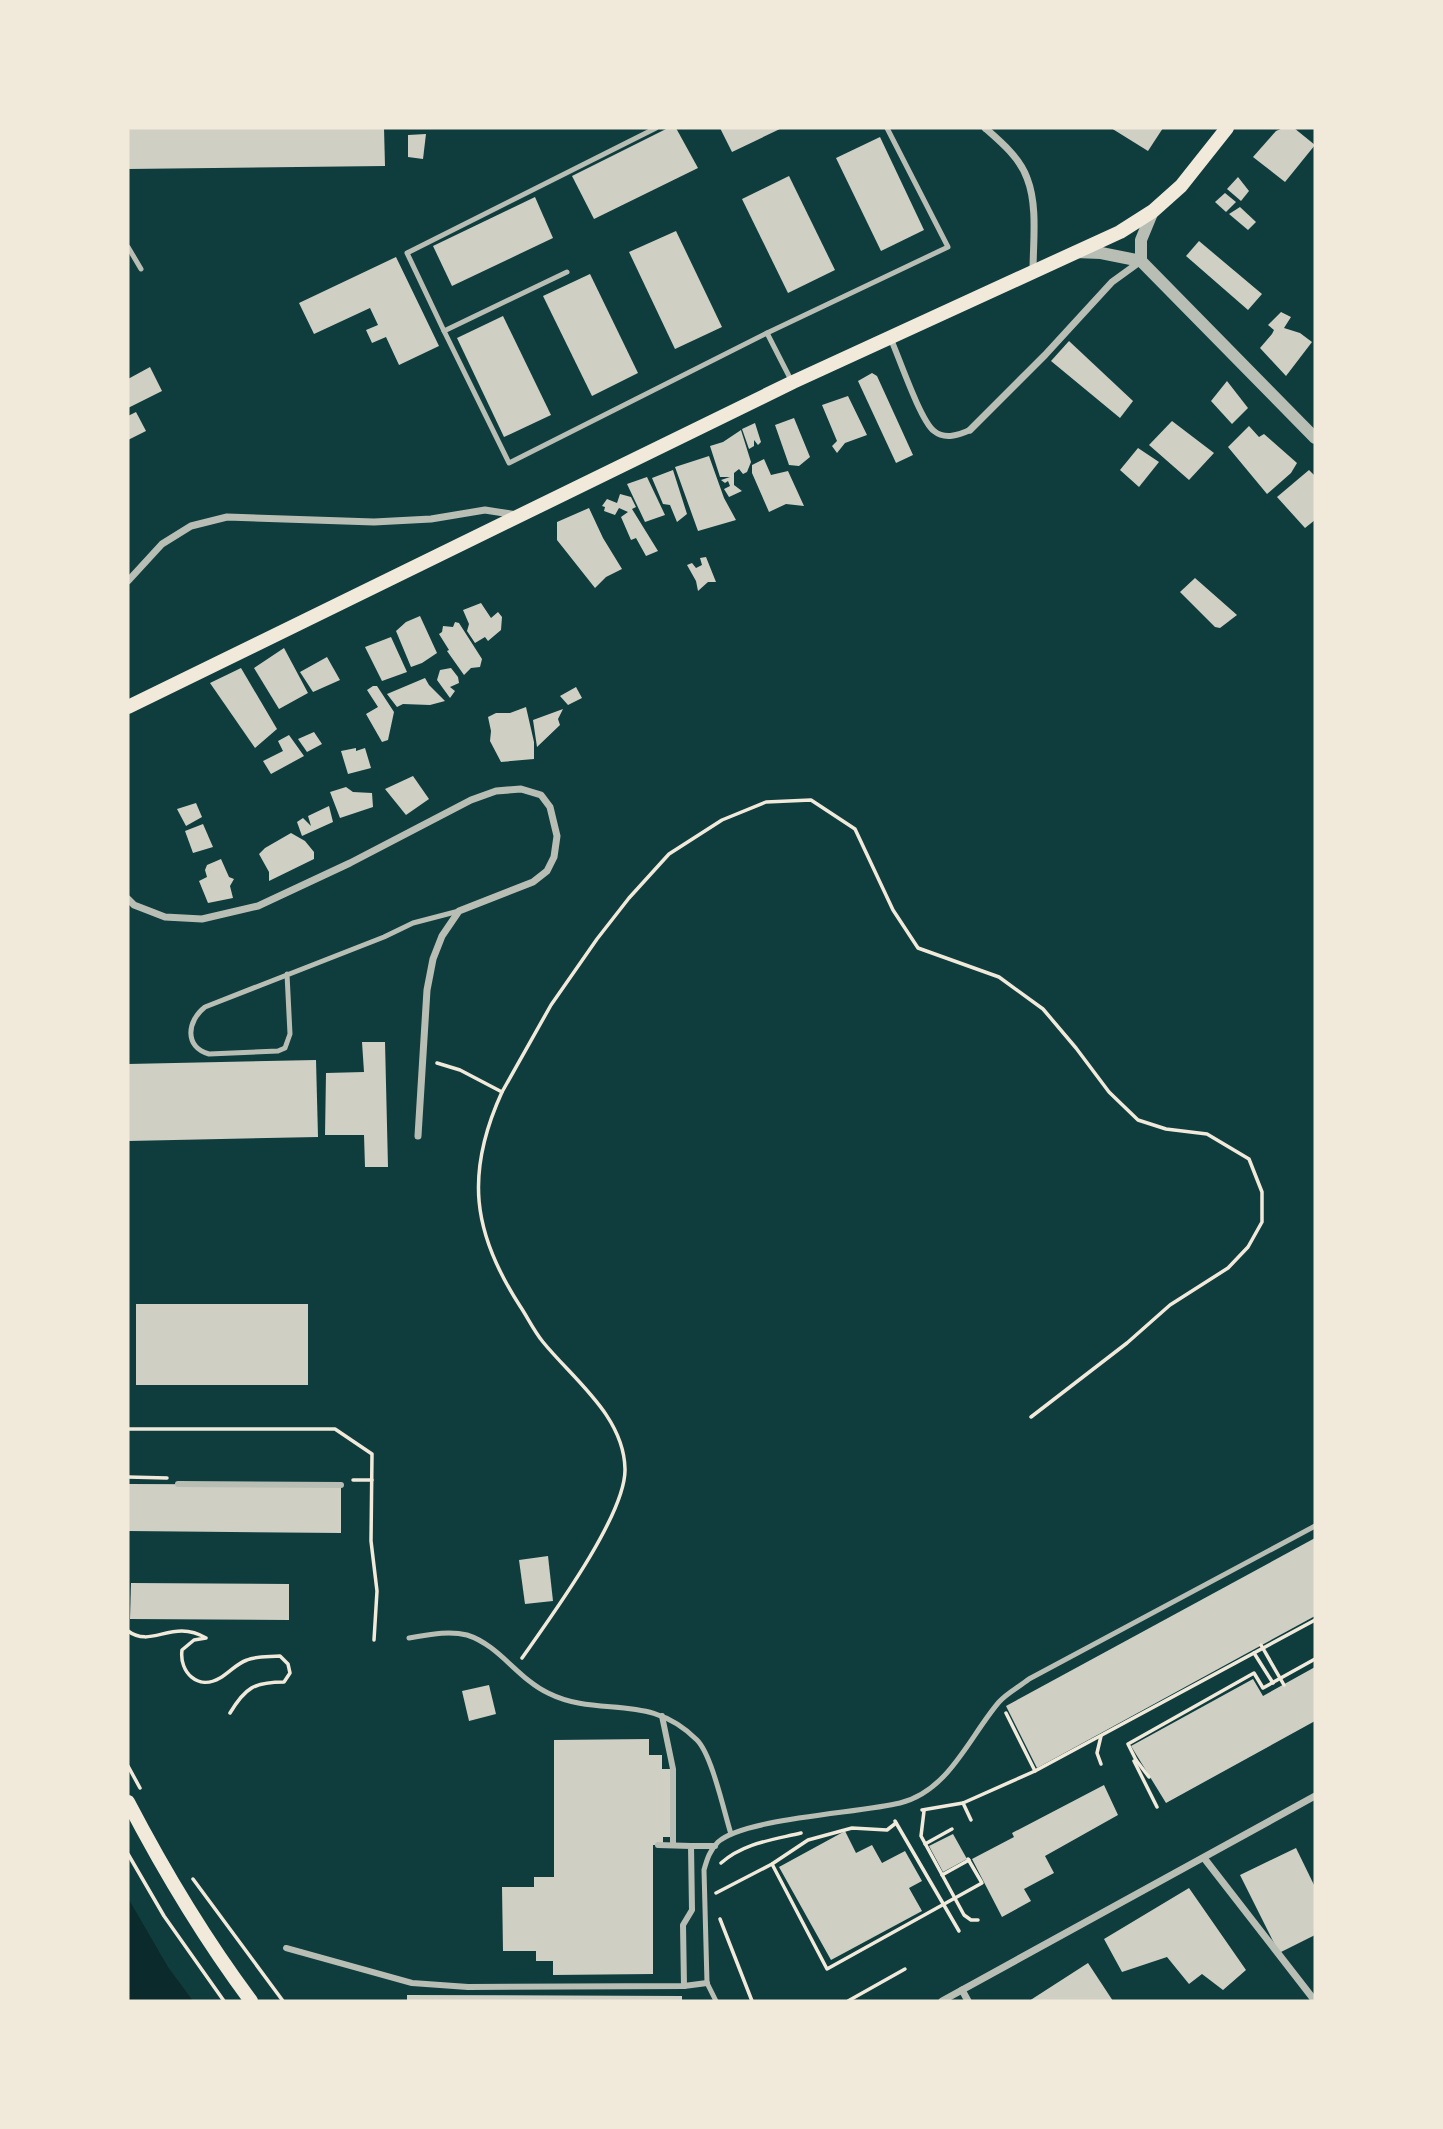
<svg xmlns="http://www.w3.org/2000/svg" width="1443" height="2129" font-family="'Titillium Web',sans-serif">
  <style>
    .water { fill: #0a2a2b }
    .building { fill: #cfcfc3 }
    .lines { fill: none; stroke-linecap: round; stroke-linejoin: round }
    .path { stroke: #f1e9da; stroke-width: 3.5 }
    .service { stroke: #b8beb3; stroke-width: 5 }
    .pedestrian { stroke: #b8beb3; stroke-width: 6 }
    .minor { stroke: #b8beb3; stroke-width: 7 }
    .tertiary { stroke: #b8beb3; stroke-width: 12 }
    .secondary { stroke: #f1e9da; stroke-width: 14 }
  </style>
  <rect width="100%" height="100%" fill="#0f3d3e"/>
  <polygon class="water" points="128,1898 168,1967 193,2001 128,2001"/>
  <g class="building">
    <polygon points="128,128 384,128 385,166 128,169"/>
    <polygon points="668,128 676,128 698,168 594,219 572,176"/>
    <polygon points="720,128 782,128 732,152"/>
    <polygon points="1111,128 1163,128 1148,151"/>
    <polygon points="1283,128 1294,128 1315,145 1285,182 1253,157 1276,131"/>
    <polygon points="426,134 423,159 408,157 408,135"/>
    <polygon points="880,137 924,230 881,251 836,158"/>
    <polygon points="789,176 835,270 788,293 742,199"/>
    <polygon points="1238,177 1249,191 1241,201 1227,189"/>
    <polygon points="1225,193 1236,202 1226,212 1215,202"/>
    <polygon points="535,197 553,238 452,286 433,246"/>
    <polygon points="1240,207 1256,222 1248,230 1229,214"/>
    <polygon points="676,231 722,327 675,349 629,252"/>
    <polygon points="1199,241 1262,294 1248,310 1186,256"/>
    <polygon points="396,257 439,346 399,365 386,337 372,343 366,330 378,325 370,308 314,334 299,303"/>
    <polygon points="590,274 638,373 592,396 543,296"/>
    <polygon points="1281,312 1291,317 1284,328 1300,333 1312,342 1286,376 1260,348 1272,334 1274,330 1268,325"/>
    <polygon points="503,316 551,415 504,437 457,338"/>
    <polygon points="1069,341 1133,401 1120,418 1051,361"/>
    <polygon points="150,367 162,391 128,408 128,379"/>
    <polygon points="872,373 877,376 913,455 896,463 858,381"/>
    <polygon points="1227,381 1248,408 1232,424 1211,401"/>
    <polygon points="848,396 867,435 845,443 837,453 832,446 837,441 822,405"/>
    <polygon points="136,412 146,431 128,440 128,416"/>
    <polygon points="794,418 810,457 799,466 789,465 775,425"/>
    <polygon points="1172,421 1214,453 1189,480 1149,445"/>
    <polygon points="755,423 761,442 758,445 754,440 754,446 749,449 742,429"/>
    <polygon points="1249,426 1259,437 1264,434 1297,463 1291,473 1267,494 1228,447"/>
    <polygon points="741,430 751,462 747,472 743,474 739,469 734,473 734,485 742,491 729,497 724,489 730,486 728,481 725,483 721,480 730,477 720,477 710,446 723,442"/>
    <polygon points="1138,448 1159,462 1139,487 1120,470"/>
    <polygon points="709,456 724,498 736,520 698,531 675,467"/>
    <polygon points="764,459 771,475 788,471 804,506 786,504 769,512 752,473 752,465"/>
    <polygon points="673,470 687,514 677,522 670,505 663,504 652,478"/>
    <polygon points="1309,470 1315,476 1315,520 1305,528 1277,497"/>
    <polygon points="647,477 665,515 645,522 627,484"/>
    <polygon points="620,494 631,497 636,507 632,509 658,551 646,556 636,538 631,540 621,517 628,512 619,508 615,515 604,511 605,507 602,506 607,499 617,503"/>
    <polygon points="589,508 603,538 622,569 606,577 595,588 557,540 557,522"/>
    <polygon points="706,557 716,582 708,582 698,591 696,581 687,565 692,563 696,568 702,565 700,558"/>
    <polygon points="1195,578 1237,615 1220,628 1215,627 1180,592"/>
    <polygon points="481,603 491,618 498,612 502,617 501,630 488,641 485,637 475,643 467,631 469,624 463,610"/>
    <polygon points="420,616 437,653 422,663 411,667 396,631 406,622"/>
    <polygon points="455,622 459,623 482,659 480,667 471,668 464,675 447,651 449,650 439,634 442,632 443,626 453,627"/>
    <polygon points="391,637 407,672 382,681 365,647"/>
    <polygon points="284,648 308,693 279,709 254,668"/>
    <polygon points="327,657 340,680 313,692 300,672"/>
    <polygon points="241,668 277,729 255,748 210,683"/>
    <polygon points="451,668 458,677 459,683 450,687 455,691 450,698 437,680 440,670"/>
    <polygon points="425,678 429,685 445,701 430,705 403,704 397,707 387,694"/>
    <polygon points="373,686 377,686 394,712 388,740 382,742 366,714 378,707 367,690"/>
    <polygon points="576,687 582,698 568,705 560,696"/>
    <polygon points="526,707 534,742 534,759 501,762 490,741 491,731 488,717 496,713 510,713"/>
    <polygon points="563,709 558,719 560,725 537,747 533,720"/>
    <polygon points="314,732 322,744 307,752 298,739"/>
    <polygon points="289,735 304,756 271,774 263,761 283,751 278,741"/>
    <polygon points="356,748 356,751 365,748 371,768 348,774 341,751"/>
    <polygon points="413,776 429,799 406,815 385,789"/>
    <polygon points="346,787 353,792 372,793 373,807 340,818 330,792"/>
    <polygon points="196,803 202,817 186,826 177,809"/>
    <polygon points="329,806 333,822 302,836 297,822 303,818 311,826 308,816"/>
    <polygon points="203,824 213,847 193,853 185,831"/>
    <polygon points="291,833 305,841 314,852 314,859 269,881 269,872 259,854 265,848"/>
    <polygon points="221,859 229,877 234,879 230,886 233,898 208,903 199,881 207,877 205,870 207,865"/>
    <polygon points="362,1042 385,1042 388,1167 365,1167 364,1135 325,1135 326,1073 364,1072"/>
    <polygon points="316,1060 318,1137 128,1141 128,1064"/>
    <rect x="136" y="1304" width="172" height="81"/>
    <polygon points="128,1484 341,1485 341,1533 128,1531"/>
    <polygon points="1315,1538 1315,1616 1037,1768 1006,1706"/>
    <polygon points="548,1556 553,1601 525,1604 519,1560"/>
    <polygon points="131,1583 289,1584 289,1620 130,1619"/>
    <polygon points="1315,1667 1315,1721 1166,1803 1131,1746 1253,1679 1263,1696"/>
    <polygon points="489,1685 496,1714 469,1721 462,1691"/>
    <polygon points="649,1739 649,1755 662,1755 662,1769 673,1769 674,1837 663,1837 663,1845 653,1845 653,1974 553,1975 553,1961 536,1961 536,1951 503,1951 502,1887 534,1887 534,1877 554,1877 554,1740"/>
    <polygon points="1104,1785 1118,1815 1045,1856 1054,1873 1024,1889 1031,1901 1002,1917 972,1859 1014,1837 1012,1833"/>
    <polygon points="845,1831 856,1853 872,1845 882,1863 905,1851 922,1881 909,1888 922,1911 831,1960 779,1867"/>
    <polygon points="953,1834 967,1859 943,1872 929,1846"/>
    <polygon points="1296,1848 1315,1887 1315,1935 1279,1953 1240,1875"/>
    <polygon points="1189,1888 1246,1970 1223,1990 1202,1974 1189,1984 1167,1957 1122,1972 1104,1939"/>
    <polygon points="1088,1963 1113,2001 1029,2001"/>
    <polygon points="407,1995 682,1996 682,2001 407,2001"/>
  </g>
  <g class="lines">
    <g class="path">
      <polyline points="437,1063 460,1070 502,1092 551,1005 597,939 629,898 669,854 722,820 766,802 811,800 855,829 893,910 918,948 999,977 1043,1009 1076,1048 1109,1092 1138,1120 1166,1129 1207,1134 1249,1159 1262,1192 1262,1222 1248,1247 1228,1268 1170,1305 1127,1343 1031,1417"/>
      <path d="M502 1092C465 1173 472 1232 520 1306 528 1318 534 1331 543 1342 573 1379 624 1416 625 1469 626 1515 550 1618 522 1658"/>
      <polyline points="128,1429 335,1429 372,1454 371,1541 377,1591 374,1640"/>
      <polyline points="128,1477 167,1478"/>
      <polyline points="353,1480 372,1480"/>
      <path d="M128 1631C152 1649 172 1618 206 1638L194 1640 182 1650C179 1672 198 1691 220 1678 230 1672 236 1664 247 1660 256 1656 269 1657 280 1656L288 1664 290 1673 284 1682C254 1682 245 1688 230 1713"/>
      <polyline points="1261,1645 1284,1685"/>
      <polyline points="1254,1653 1273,1683"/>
      <polyline points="1006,1713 1035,1771"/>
      <polyline points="1101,1736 1097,1753 1101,1764"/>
      <polyline points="1136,1760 1128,1744 1254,1673 1263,1688 1315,1659"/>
      <polyline points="1136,1760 1149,1777"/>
      <polyline points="1134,1761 1157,1807"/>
      <polyline points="128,1766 140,1788"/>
      <polyline points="963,1803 971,1820"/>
      <polyline points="922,1810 963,1803 1035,1771 1315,1620"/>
      <polyline points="924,1811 921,1836 964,1915 971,1920 978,1920"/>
      <polyline points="895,1821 959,1931"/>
      <polyline points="925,1844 952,1829"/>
      <polyline points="128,1854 164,1916 224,2001"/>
      <path d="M721 1863C744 1843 772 1840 801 1833"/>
      <polyline points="772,1864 827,1969 982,1883 968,1859"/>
      <polyline points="942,1875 969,1860"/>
      <polyline points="193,1879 283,2001"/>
      <polyline points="716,1893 772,1864 808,1840 852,1828 887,1830 896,1823"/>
      <polyline points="720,1919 752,2001"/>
      <polyline points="848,2001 905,1969"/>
    </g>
    <g class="service">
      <polyline points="128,247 141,269"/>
      <polyline points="567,272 444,331 407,253 656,128"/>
      <polyline points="444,331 509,463 767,333 948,247 887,128"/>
      <polyline points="767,333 791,380"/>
      <path d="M287 974 290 1034 285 1048 278 1051 209 1054C184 1047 187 1021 205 1007L384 937 413 923 459 911"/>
      <path d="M409 1638C427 1635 448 1630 467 1635 499 1645 518 1679 548 1693 600 1719 648 1691 697 1740 712 1755 724 1812 731 1834"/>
      <path d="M716 2001 707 1983 704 1870C707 1859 710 1850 718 1842 745 1818 860 1813 900 1803 949 1791 969 1737 999 1702 1007 1693 1019 1687 1029 1679L1315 1526"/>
    </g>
    <g class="pedestrian">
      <path d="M890 337C899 357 920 420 934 431 945 440 959 435 970 430"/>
      <polyline points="178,1484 341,1485"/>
      <polyline points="662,1716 673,1769 673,1845"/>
      <polyline points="658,1845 691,1846 692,1910 683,1925 684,1986"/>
      <polyline points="691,1846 715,1846"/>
      <polyline points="286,1948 412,1983 468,1987 684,1986 707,1983"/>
    </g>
    <g class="minor">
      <path d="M985 128C1001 142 1020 158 1027 178 1038 206 1033 242 1033 272"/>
      <polyline points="970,430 1045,355 1112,282 1141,261"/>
      <polyline points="128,581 162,544 191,526 227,517 374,522 431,519 485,510 517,515"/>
      <polyline points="128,899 134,905 165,917 202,919 258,906 350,863 471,800 496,791 521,789 541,795 550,807 557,836 554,857 547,871 533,882 459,911 442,936 433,959 427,990 418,1136"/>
      <polyline points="1204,1858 1315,2001"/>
      <polyline points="962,1990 968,2001"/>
      <polyline points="942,2001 1315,1796"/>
    </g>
    <g class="tertiary">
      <polyline points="1075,252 1101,253 1141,261 1315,438"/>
      <polyline points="1141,261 1141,240 1153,211"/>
    </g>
    <g class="secondary">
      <polyline points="128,707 793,382 1120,232 1153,211 1181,186 1227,128"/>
      <path d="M128 1802C164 1871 204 1938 251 2001"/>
    </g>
  </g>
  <rect width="1443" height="2129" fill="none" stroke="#f1e9da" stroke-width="259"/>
</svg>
